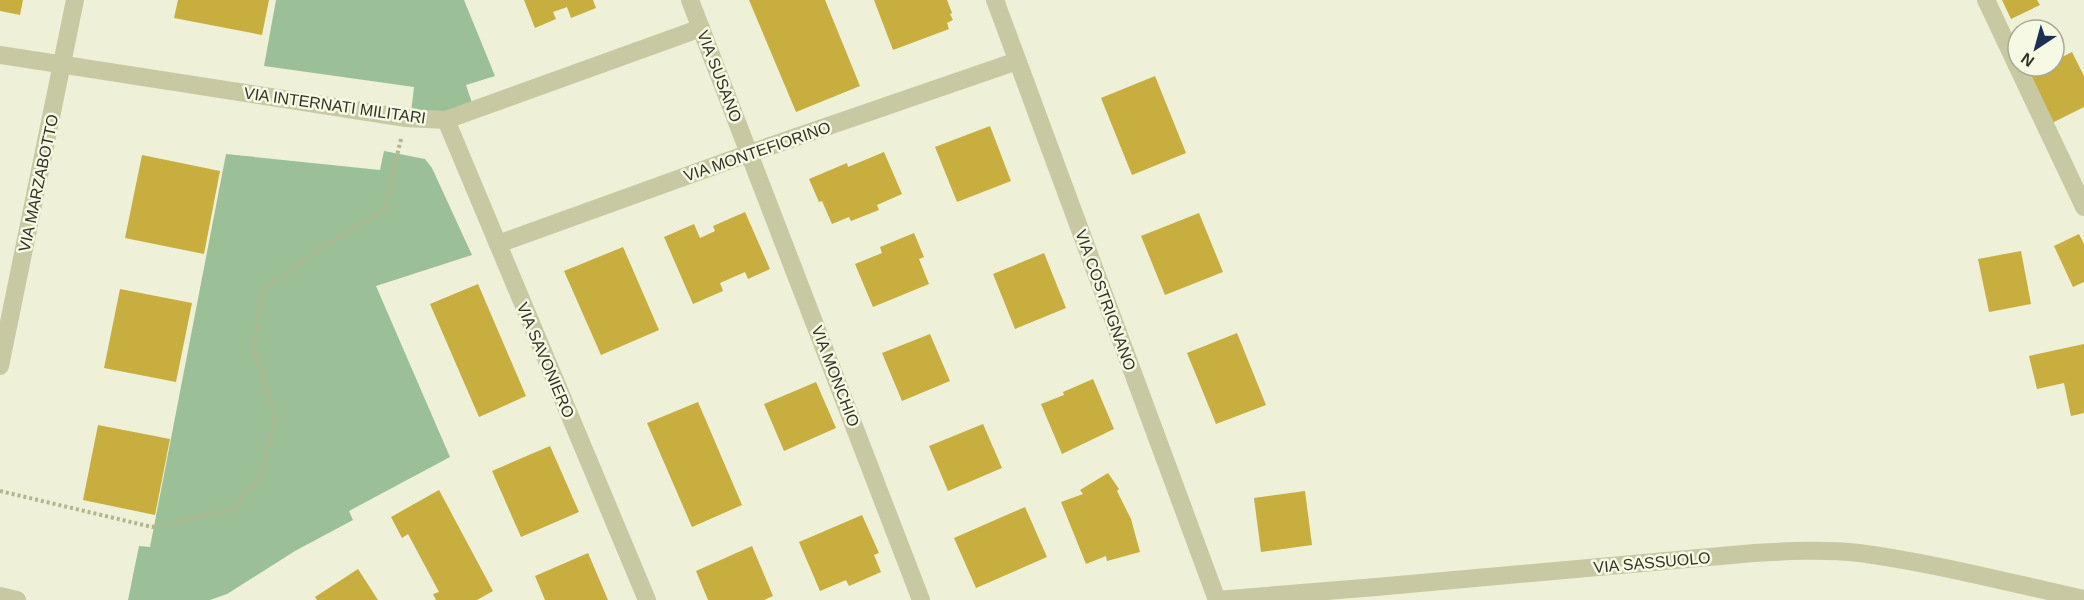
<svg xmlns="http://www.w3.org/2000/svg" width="2084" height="600" font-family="Helvetica,sans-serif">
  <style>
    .park { fill: #9bc097 }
    .building { fill: #c7ae3f }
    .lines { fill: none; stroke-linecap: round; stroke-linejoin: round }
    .path { stroke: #b4b48e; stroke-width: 4; stroke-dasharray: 3 3; stroke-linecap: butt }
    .minor { stroke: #c8c9a3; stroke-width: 18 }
    .labels { text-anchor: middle; stroke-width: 5; stroke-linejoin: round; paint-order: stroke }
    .street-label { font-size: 16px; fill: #343225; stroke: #f6f9e3 }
  </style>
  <rect width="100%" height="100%" fill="#eef1d7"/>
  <g class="park">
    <polygon points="276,0 464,0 495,76 466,85 473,106 440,116 411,113 414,87 264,66"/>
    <polygon points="384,151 425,159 432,168 472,255 376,286 450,457 349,511 353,520 295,551 227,594 210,600 128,600 139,546 150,547 226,154 380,170"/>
  </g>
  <g class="building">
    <polygon points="0,0 23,0 20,15 0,11"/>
    <polygon points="178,0 269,0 262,35 174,18"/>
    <polygon points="524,0 593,0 596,8 571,18 567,7 553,12 556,19 535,28"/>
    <polygon points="749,0 825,0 860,86 796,112"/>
    <polygon points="874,0 947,0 952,13 950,14 953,20 947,23 949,29 893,50"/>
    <polygon points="2002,0 2037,0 2040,5 2011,19"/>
    <polygon points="2072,52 2084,76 2084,107 2050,124 2026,74 2043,66 2054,66 2054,61"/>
    <polygon points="1155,76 1186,153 1132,175 1101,98"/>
    <polygon points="990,126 1011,181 957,202 935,147"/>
    <polygon points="884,152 902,194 877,205 879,210 851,221 849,217 832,224 822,201 819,202 809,179 847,163 848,167"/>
    <polygon points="142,155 220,171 204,254 125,238"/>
    <polygon points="745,212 770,269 748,279 745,272 720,283 723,291 693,304 664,237 694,224 700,238 715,231 713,226"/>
    <polygon points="1199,213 1223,272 1165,295 1141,236"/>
    <polygon points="914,233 924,257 919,259 929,284 873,307 855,264 882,253 880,247"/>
    <polygon points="2079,234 2084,244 2084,282 2073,287 2054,246"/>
    <polygon points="623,247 659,330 601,355 564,271"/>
    <polygon points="2021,251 2031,304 1989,312 1978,259"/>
    <polygon points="1044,253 1066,308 1015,329 993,274"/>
    <polygon points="478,284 526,396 479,417 430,304"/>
    <polygon points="120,289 192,303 176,382 104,368"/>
    <polygon points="1237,333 1266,405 1216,424 1187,353"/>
    <polygon points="930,334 950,381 902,401 882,353"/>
    <polygon points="2084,344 2084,413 2071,416 2064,383 2037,389 2029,356"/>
    <polygon points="1093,379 1114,429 1062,454 1041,404 1064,395 1063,392"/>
    <polygon points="816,382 836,428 784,451 764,404"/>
    <polygon points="698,402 742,505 692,527 647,423"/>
    <polygon points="983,424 1002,468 948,491 929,446"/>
    <polygon points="98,425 170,439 155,515 83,500"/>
    <polygon points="550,446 579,512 521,537 492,471"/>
    <polygon points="1108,473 1119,489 1117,491 1131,519 1140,552 1107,561 1106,556 1086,564 1061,502 1083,494 1080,490"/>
    <polygon points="439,490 493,591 477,600 436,600 433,594 439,592 408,534 402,538 391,517"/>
    <polygon points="1305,491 1312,545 1261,552 1254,498"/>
    <polygon points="1025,507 1047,557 976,588 954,538"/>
    <polygon points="862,515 879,553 874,555 881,572 849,586 846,580 820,591 799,542"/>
    <polygon points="752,546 773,596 764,600 708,600 696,571"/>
    <polygon points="588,553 608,600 545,600 535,576"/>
    <polygon points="358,569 378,600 317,600 315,597"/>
  </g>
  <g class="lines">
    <polyline class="path" points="0,491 152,527 234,509 262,473 275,416 253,348 262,291 320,248 384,210 401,139"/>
    <g class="minor">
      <polyline points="690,0 921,600"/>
      <polyline points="995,0 1217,600"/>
      <polyline points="1986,0 2084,207"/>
      <polyline points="0,55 406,118 446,120 701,28"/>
      <polyline points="446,120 647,600"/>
      <polyline points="498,244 750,153 1017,61"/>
      <polyline points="0,366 75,0"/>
      <polyline points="0,596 17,600"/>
      <path d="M1216 600 1376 587 1754 553C1789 551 1824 549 1859 553 1934 563 2010 583 2084 599"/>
    </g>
  </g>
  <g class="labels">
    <g class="street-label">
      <text transform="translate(720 76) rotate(69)" y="6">VIA SUSANO</text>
      <text transform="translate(335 105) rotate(8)" y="6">VIA INTERNATI MILITARI</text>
      <text transform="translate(757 151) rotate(-19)" y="6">VIA MONTEFIORINO</text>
      <text transform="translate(38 183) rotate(-78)" y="6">VIA MARZABOTTO</text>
      <text transform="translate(1106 300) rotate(70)" y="6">VIA COSTRIGNANO</text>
      <text transform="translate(546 360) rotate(67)" y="6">VIA SAVONIERO</text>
      <text transform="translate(836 376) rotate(69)" y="6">VIA MONCHIO</text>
      <text transform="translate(1652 562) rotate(-5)" y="6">VIA SASSUOLO</text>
    </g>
  </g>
  <g transform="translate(2036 48) rotate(216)"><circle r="28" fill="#f6f9e3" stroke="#a8a997" stroke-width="1.5"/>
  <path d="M0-4.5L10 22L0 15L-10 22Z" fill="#1b3055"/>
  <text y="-9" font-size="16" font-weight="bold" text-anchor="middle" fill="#343225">N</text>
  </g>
</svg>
